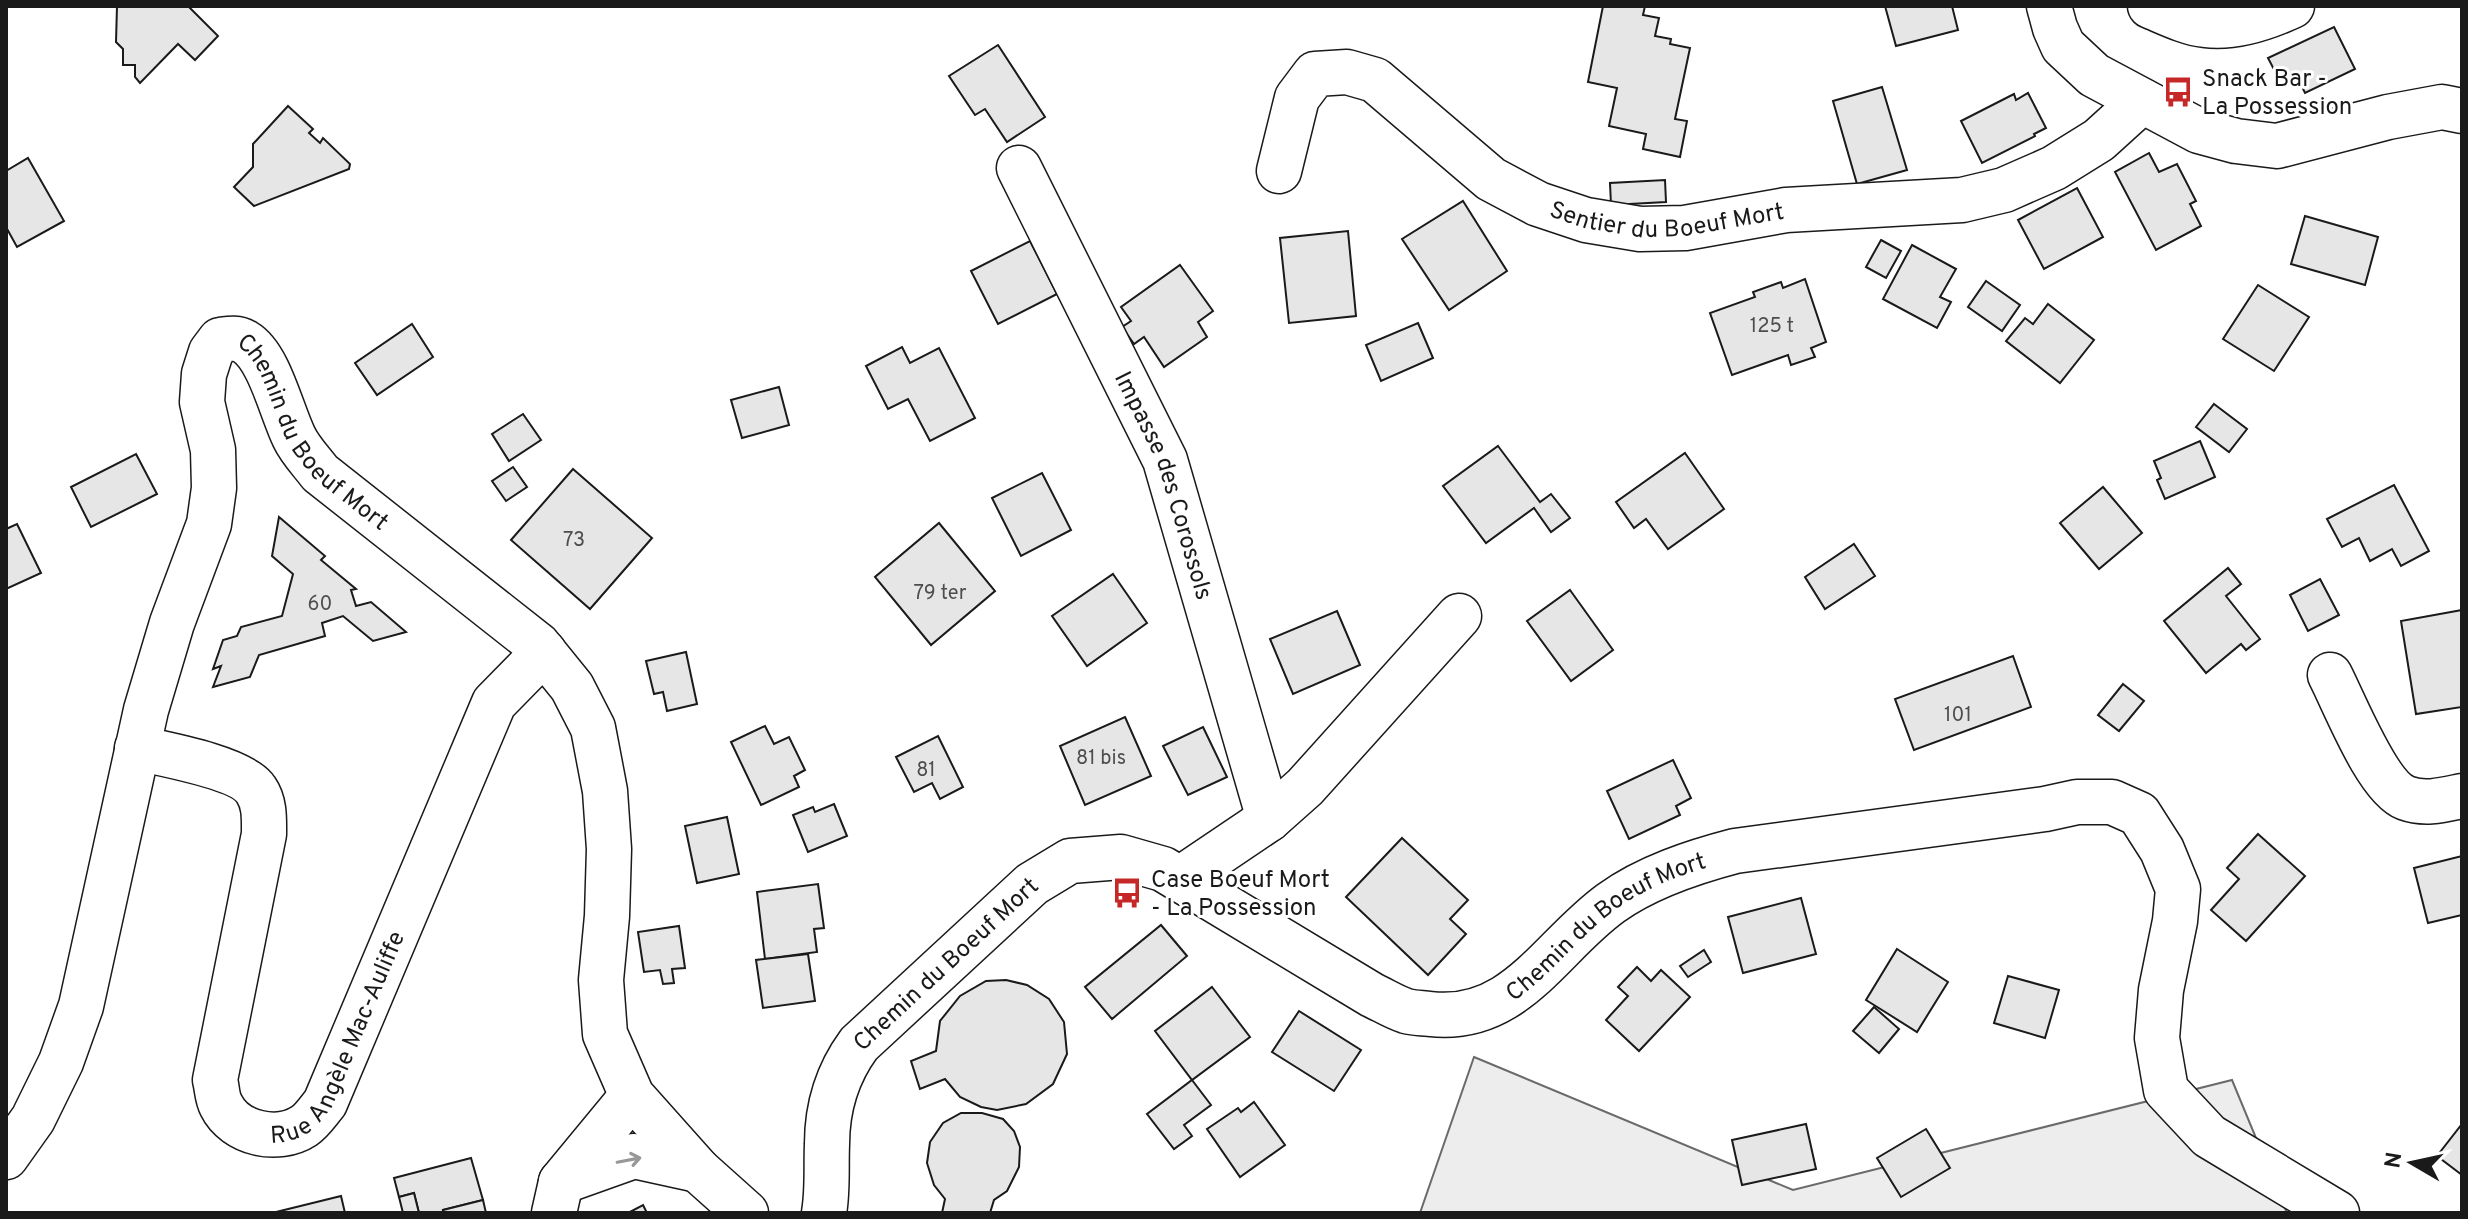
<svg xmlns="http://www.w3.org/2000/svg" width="2468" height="1219" font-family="Overpass,sans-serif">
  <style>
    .green { fill: #ededed; stroke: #6a6a6a; stroke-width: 2 }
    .building { fill: #e6e6e6; stroke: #1a1a1a; stroke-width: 2 }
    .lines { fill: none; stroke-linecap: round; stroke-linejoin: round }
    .minor-casing { stroke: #1a1a1a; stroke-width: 47 }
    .minor { stroke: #fff; stroke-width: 44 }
    .oneway { stroke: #989898 }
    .labels { text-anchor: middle; stroke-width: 6; stroke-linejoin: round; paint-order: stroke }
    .number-label { font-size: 20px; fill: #4d4d4d }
    .poi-label { font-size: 24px; fill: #1a1a1a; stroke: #fff; text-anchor: start }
    .street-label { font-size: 24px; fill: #1a1a1a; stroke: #fff }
  </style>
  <rect width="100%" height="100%" fill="#fff"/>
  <polygon class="green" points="1474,1057 1793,1190 2232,1080 2287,1213 1420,1213"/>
  <g class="building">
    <polygon points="117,6 188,6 218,36 195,60 178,44 140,83 135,77 135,65 123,65 123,49 116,42"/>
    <polygon points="1603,6 1645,6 1643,15 1659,18 1655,36 1671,39 1670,44 1690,48 1675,119 1687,121 1680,157 1643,149 1646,134 1609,126 1617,88 1588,82"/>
    <polygon points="1885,6 1952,6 1958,30 1896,46"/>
    <polygon points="2334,27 2355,69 2305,93 2296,74 2280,81 2268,58"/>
    <polygon points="998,45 1045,117 1007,142 985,109 975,115 949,76"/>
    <polygon points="1882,87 1907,170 1857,184 1833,101"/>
    <polygon points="2028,93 2046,128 2034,134 2035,136 1982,163 1961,121 2014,94 2016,100"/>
    <polygon points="288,106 313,129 309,133 320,143 323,138 350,164 349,169 254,206 234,187 253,167 253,144"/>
    <polygon points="2149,153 2159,172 2177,164 2196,201 2190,204 2201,226 2156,250 2115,172"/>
    <polygon points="28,158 64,221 17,247 6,227 6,171"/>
    <polygon points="1665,180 1666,202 1611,205 1610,183"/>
    <polygon points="2077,188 2103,237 2044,269 2018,220"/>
    <polygon points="1463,201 1507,271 1449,310 1402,239"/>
    <polygon points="2305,216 2378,237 2365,285 2291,264"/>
    <polygon points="1348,231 1356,316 1289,323 1280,238"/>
    <polygon points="1881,240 1901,251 1886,278 1866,267"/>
    <polygon points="1030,241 1057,294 998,324 971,271"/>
    <polygon points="1912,245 1956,269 1940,297 1951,302 1937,328 1883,299"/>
    <polygon points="1180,265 1213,311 1198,322 1207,337 1164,367 1144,337 1134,344 1122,327 1131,321 1121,307"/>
    <polygon points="1805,279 1826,342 1811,348 1815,357 1791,365 1788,355 1732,375 1710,313 1755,297 1753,292 1781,282 1783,288"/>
    <polygon points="1986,281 2020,305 2002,331 1968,307"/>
    <polygon points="2258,285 2309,317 2274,371 2223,339"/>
    <polygon points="2048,304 2094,340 2060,383 2006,341 2025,318 2033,324"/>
    <polygon points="1418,323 1433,358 1381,381 1366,345"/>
    <polygon points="412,324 433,357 377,395 355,363"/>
    <polygon points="902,347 910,363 939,348 975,418 930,441 908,399 888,409 866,366"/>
    <polygon points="779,387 789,425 742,438 731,400"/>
    <polygon points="2214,404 2247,429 2229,452 2196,427"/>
    <polygon points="523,414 541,440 509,461 492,434"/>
    <polygon points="2200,441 2215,477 2165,499 2157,480 2161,478 2154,461"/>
    <polygon points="1498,446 1540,502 1551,494 1570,518 1551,532 1534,508 1486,543 1443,486"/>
    <polygon points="1685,453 1724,509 1668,549 1646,519 1634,528 1616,502"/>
    <polygon points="136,454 157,494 91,527 71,487"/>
    <polygon points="513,467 527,487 506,501 492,481"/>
    <polygon points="573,469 652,538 590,609 511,540"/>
    <polygon points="1042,473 1071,530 1021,556 992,498"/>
    <polygon points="2394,485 2429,551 2401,566 2392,549 2370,561 2359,538 2342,547 2327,519"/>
    <polygon points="2103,487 2142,533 2099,569 2060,523"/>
    <polygon points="279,517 325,556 321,560 356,589 351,590 356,606 371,602 406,632 373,641 343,616 322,623 325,636 259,655 250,677 213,687 221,666 213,669 223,640 237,636 241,627 282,616 293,574 272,556"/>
    <polygon points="939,523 995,591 931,645 875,577"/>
    <polygon points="17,524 41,573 6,589 6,529"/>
    <polygon points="1854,544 1875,576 1825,609 1805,577"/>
    <polygon points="2228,568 2241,584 2226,596 2260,639 2246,650 2241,644 2206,673 2164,621"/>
    <polygon points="1113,574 1147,623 1087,666 1052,616"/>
    <polygon points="2320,579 2339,615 2308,631 2290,595"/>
    <polygon points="1570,590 1613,650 1571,681 1527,621"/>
    <polygon points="2462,610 2462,707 2416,714 2401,621"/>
    <polygon points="1337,611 1360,665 1293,694 1270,639"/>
    <polygon points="686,652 697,704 667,711 663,692 654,694 646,661"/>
    <polygon points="2013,656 2031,707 1914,750 1895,699"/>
    <polygon points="2123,684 2144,701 2119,731 2098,715"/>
    <polygon points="1125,717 1151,776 1085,805 1060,746"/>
    <polygon points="765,726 774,744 789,737 805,770 794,776 799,787 761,805 731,742"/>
    <polygon points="1203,727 1227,777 1188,795 1163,746"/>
    <polygon points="938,736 963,787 940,799 932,783 914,792 896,757"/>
    <polygon points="1673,760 1691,798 1676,806 1680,815 1629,839 1607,791"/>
    <polygon points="834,804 847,836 808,852 793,815 813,807 815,812"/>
    <polygon points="727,817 739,874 697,883 685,826"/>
    <polygon points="2258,834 2305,876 2246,941 2211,910 2239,879 2227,868"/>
    <polygon points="1402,838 1468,900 1450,919 1466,934 1428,975 1346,897"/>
    <polygon points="2462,856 2462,915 2428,923 2414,868"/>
    <polygon points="818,884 824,928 814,929 817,952 765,959 757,892"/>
    <polygon points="1801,898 1816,954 1743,973 1728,917"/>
    <polygon points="1161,925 1187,956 1112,1019 1085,987"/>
    <polygon points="679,926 685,968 672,969 674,983 663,984 660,970 644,972 638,932"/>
    <polygon points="1897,949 1948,982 1917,1032 1866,1000"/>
    <polygon points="1704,950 1711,962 1688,977 1680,966"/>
    <polygon points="808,954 815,1001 763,1008 756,960"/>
    <polygon points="1637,967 1651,981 1661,970 1690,997 1639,1051 1606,1020 1628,996 1618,987"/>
    <polygon points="2008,976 2059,990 2045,1038 1994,1023"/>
    <polygon points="1006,980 1027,985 1049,999 1064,1022 1067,1054 1053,1084 1026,1104 997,1110 981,1107 960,1097 945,1079 920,1089 911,1061 936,1051 940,1021 960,996 986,981"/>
    <polygon points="1212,987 1250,1037 1192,1080 1155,1031"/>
    <polygon points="1874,1007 1899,1029 1879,1053 1853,1031"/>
    <polygon points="1299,1011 1361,1050 1334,1091 1272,1052"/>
    <polygon points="1192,1080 1211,1105 1184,1125 1192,1136 1174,1149 1147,1114"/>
    <polygon points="1254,1102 1285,1145 1240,1177 1207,1129 1238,1108 1241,1112"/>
    <polygon points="961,1113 982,1113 1003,1119 1014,1131 1020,1147 1019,1167 1007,1191 994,1200 990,1213 942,1213 945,1199 934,1185 927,1163 930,1142 943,1123"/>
    <polygon points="1806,1124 1816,1169 1742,1185 1732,1140"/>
    <polygon points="2462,1124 2462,1175 2437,1156"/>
    <polygon points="1926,1129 1950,1168 1901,1197 1877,1158"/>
    <polygon points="471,1158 483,1200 443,1210 444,1213 419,1213 414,1193 399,1197 394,1178"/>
    <polygon points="414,1193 419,1213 403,1213 399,1197"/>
    <polygon points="341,1196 345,1213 272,1213"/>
    <polygon points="483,1200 486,1213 444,1213 443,1210"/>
    <polygon points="643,1205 647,1213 628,1213"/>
  </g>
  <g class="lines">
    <g class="minor-casing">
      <g id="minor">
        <polyline points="2049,6 2055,28 2063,46 2094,75 2199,131 2236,141 2277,146 2388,117 2442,107 2462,111"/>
        <path d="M2150 6C2167 13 2187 23 2205 25 2234 29 2266 18 2292 6"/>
        <path id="s1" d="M1019 168 1165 460 1269 819"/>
        <path id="s2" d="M1279 171 1297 98 1315 74 1347 72 1375 80 1491 179 1538 204 1586 220 1640 229 1685 228 1786 210 1962 200 2004 190 2054 168 2099 140 2142 101"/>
        <path d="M2330 675C2345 704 2377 787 2406 798 2425 805 2443 800 2462 796"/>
        <path id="s3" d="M137 748C164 754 242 768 256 790 265 803 264 819 264 834L215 1080C217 1087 217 1098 221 1105 235 1134 278 1143 304 1126 312 1121 319 1110 325 1103L494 703 544 652"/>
        <polyline points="1180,879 1269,819 1305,787 1459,616"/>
        <path id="s4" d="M6 1157 33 1119 61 1062 81 1006 146 710 172 623 209 524 214 488 213 450 202 402 204 374 211 352 220 340C228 339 237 337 245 342 269 356 281 410 294 437 300 450 311 461 320 473L538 645 572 687 593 728 605 791 609 849 607 916 601 980 605 1034 632 1096 698 1170 746 1213"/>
        <polyline points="561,1182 634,1156 698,1170"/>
        <polyline points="554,1213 561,1182 632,1096"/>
        <path id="s5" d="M824 1213C828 1190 826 1167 827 1144 827 1106 837 1074 859 1044L1032 884 1070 861 1121 857 1163 869 1372 995C1383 1000 1394 1007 1406 1011 1413 1013 1422 1013 1430 1014 1515 1024 1550 947 1611 903 1647 877 1693 862 1735 851L2045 809 2077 802H2112L2139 814 2162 850 2178 889 2175 921 2161 990 2157 1038 2166 1090 2209 1136 2337 1213"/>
      </g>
    </g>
    <use href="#minor" class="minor"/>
  </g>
  <defs><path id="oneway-shaft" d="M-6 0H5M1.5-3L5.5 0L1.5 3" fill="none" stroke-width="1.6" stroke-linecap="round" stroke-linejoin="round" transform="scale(2)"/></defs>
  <use class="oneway" href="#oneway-shaft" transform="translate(629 1160) rotate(-11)"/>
  <defs>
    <g id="bus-bare" transform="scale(2.4)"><path d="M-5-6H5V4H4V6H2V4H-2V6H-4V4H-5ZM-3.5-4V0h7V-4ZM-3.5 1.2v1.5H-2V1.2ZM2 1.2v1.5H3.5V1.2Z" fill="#c62828" stroke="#fff" stroke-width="2.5" paint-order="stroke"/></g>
  </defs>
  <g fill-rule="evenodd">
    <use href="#bus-bare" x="2178" y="92"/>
    <use href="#bus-bare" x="1127" y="893"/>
  </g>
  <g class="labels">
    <g class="number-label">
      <text x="1772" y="332">125 t</text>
      <text x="574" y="546">73</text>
      <text x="940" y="599">79 ter</text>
      <text x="320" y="610">60</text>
      <text x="1958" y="721">101</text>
      <text x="1101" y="764">81 bis</text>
      <text x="926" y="776">81</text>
    </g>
    <g class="poi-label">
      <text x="2202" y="86">Snack Bar -<tspan x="2202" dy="28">La Possession</tspan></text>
      <text x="1151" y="887">Case Boeuf Mort<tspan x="1151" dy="28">- La Possession</tspan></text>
    </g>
    <g class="street-label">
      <text dy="8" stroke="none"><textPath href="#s2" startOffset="504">Sentier du Boeuf Mort</textPath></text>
      <text dy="8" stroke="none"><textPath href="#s4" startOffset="1000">Chemin du Boeuf Mort</textPath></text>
      <text dy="8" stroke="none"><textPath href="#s1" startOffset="350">Impasse des Corossols</textPath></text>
      <text dy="8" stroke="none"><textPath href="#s5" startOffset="1060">Chemin du Boeuf Mort</textPath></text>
      <text dy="8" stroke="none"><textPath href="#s5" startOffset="294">Chemin du Boeuf Mort</textPath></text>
      <text dy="8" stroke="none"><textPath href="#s3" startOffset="636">Rue Angèle Mac-Auliffe</textPath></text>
    </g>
  </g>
  <rect width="2468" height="1219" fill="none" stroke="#1a1a1a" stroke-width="16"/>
  <g transform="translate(2412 1163) rotate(279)" stroke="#ffffff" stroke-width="6" paint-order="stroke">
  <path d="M0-6L14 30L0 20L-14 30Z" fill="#1a1a1a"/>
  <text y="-12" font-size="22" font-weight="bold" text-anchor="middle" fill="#1a1a1a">N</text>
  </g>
</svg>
